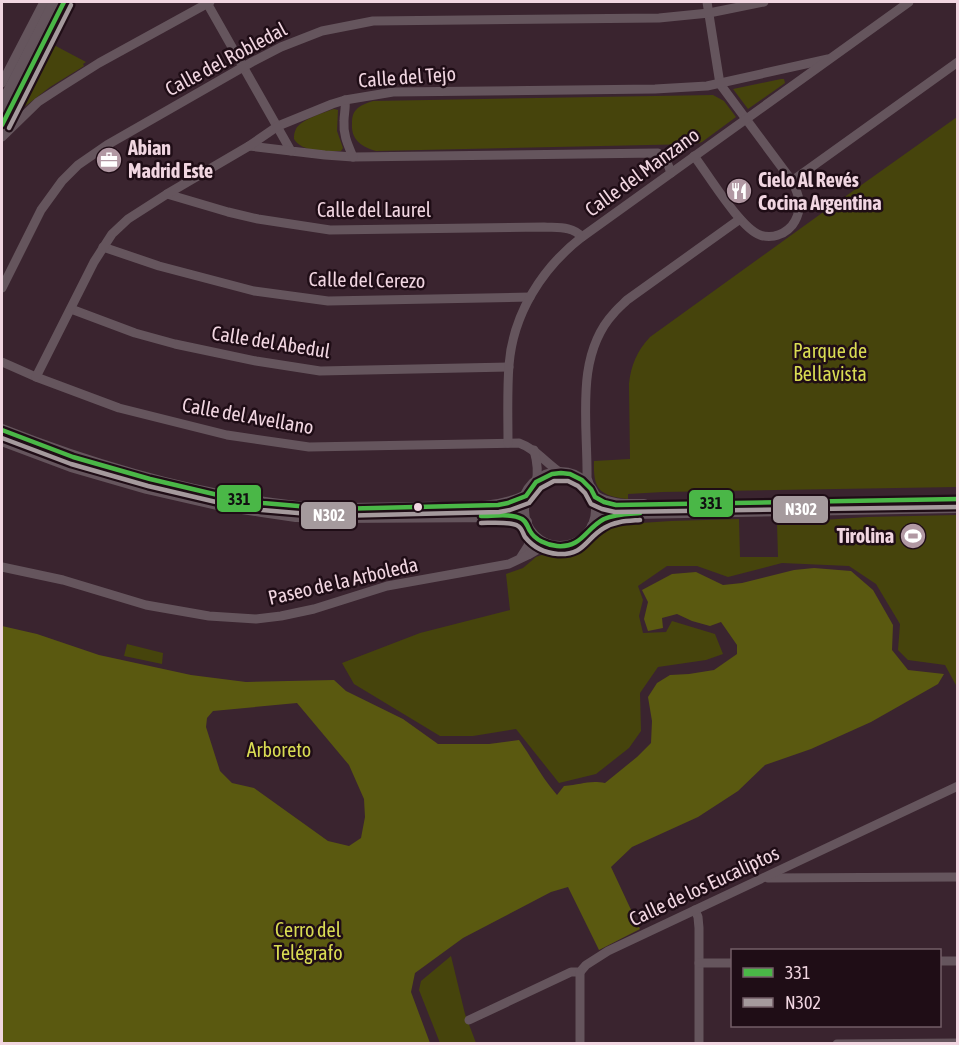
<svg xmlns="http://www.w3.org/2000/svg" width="959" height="1045" font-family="'Asap Condensed',sans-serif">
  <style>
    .green { fill: #46440c }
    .forest { fill: #5a5910; fill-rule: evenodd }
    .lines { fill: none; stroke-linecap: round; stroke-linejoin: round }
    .street { stroke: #65555d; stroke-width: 9 }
    .secondary { stroke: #65555d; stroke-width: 12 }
    .bus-1-casing { stroke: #1f0d16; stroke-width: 9 }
    .bus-2-casing { stroke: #1f0d16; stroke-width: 9 }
    .bus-1 { stroke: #4ab747; stroke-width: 4.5 }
    .bus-2 { stroke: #a59a9d; stroke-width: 4.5 }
    .bus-dot { fill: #f1d6e1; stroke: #1f0d16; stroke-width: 2 }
    .labels { text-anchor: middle; stroke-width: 5; stroke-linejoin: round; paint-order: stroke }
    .street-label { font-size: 20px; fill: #f1d6e1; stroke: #1f0d16 }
    .poi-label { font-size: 20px; font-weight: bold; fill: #f1d6e1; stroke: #1f0d16; text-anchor: start }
    .park-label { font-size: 20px; fill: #d9dc53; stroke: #1f0d16 }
    .line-badge { stroke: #1f0d16; stroke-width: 2 }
    .badge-label { font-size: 16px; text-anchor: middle; font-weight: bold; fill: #fff }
    .pale-badge-label { font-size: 16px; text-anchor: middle; font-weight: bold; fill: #111 }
  </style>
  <rect width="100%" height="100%" fill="#3a242f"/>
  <g class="green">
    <polygon points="52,44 86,62 83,64 84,66 50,87 19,111"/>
    <polygon points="781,79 784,79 785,83 748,109 733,89"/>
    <path d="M713 95 724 101 736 117 702 142 696 144 376 151C362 147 351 140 352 124 352 120 352 114 356 110 360 105 367 103 373 101Z"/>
    <path d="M334 109 338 110 337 131 343 148 341 151C326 151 303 153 294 139 294 135 294 133 296 129 300 120 325 112 334 109Z"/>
    <path d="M957 117V487L663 492 628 494V499C599 496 593 489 594 461L630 459 629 384C631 365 637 351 650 337L822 213Z"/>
    <polygon points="957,515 957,687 945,665 908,660 898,650 900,624 876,584 849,566 782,563 728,577 697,566 667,566 638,586 643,600 639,616 643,633 666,632 672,621 715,634 723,654 706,660 658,667 640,693 641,731 629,748 596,774 559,783 516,729 473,736 440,736 354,684 342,663 420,633 510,610 506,574 523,568 536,557 547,553 567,555 586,549 610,525 671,521 739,519 740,557 778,557 777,523 868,517"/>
    <polygon points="127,644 163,653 162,664 124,656"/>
    <polygon points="451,956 465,1014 476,1043 440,1043 419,990 421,981"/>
  </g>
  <path class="forest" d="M814 568 851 571 873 590 893 625 892 650 908 670 944 674 938 684 871 722 811 749 765 765 738 791 698 817 632 847 611 867 640 929 599 950 568 887 551 892 463 938 415 973 411 992 430 1043H2V626L37 634 99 655 191 675 246 682 334 680 346 691 403 719 438 744H489L519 740C532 758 542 778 557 795L564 786C581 785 588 780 605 783L637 757 651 743 652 721 648 697 657 683 670 675 689 674 714 670 737 654V645L721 622 710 626 692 621 677 614 662 618 663 628 648 631 644 619 648 602 642 590 672 574 696 572 723 585 742 583 794 570ZM297 703 349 765 364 799 365 817 361 838 349 846 328 841 254 788 232 783 220 771 206 727 207 718 213 711Z"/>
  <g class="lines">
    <g class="street">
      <path d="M207 3 291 151 325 155 353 157 658 153C666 158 668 164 671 173"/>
      <polyline points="2,83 44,2"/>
      <path d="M345 100C346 108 344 114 344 121 343 135 348 145 353 157"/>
      <polyline points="2,137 38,102 61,87 99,63 210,2"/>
      <polyline points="249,146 291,151"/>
      <path d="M694 156C708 174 740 228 760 235 765 237 773 237 778 235 785 233 792 227 795 221 803 206 799 195 792 181L720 84 707 2"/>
      <polyline points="792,181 958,62"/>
      <path d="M167 194 228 212 258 219 330 230 544 227C558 228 572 226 582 237"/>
      <polyline points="103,247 159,266 254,291 328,301 530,297"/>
      <polyline points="2,288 41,210 62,181 78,165 107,145 252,62 281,47 322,31 373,21 659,18 709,13 764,2"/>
      <polyline points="71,309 135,333 175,344 256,361 320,371 509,367"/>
      <path d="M2 362 36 377 119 408 227 435 309 447 519 443C536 449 546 463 561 473"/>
      <polyline points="36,377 94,262 112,234 128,219 167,194 249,146 278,126 332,104 345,100 393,92 655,89 707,86 828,59"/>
      <path d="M508 443C508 418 507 391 509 365 513 314 542 268 582 237L909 2"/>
      <path d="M534 450C537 461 539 471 536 482"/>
      <path d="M591 489 587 478C588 424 574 356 614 313 618 308 623 304 627 300L740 219"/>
      <polyline points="521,557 528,546 531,532"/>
      <polyline points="2,567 63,580 146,605 209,616 256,619 281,616 314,609 387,586 509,564 528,555 547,544"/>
      <polyline points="768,878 958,877"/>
      <polyline points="695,910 698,917 699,928 699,1044"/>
      <polyline points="940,961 958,961"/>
      <polyline points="699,963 732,963"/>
      <polyline points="469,1020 571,972 580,972 586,965 608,951 958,786"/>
      <polyline points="580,1044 580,972"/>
      <polyline points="837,1044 958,1043"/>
    </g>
    <g class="secondary">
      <polyline points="2,105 55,2"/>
      <polyline points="2,125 64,2"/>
      <path d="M2 430C96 467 195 496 296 507 337 511 378 508 419 508 454 507 494 512 526 496"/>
      <polyline points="2,440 71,466 147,488 217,504 262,511 296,516 333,517 508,516 526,522"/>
      <circle cx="560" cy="510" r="37"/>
      <path d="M595 497C610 506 627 505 644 505"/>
      <path d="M593 526C606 517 617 515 632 513L958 507"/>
    </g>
    <g class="bus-1-casing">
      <g id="bus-1">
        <polyline points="2,125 64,2"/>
        <polyline points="2,430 73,457 150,479 218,495 263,503 333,509 498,505 508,503 526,496 536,482 552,474 561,473 570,474 582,480 591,489 595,497 604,502 616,505 958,499"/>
        <path d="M481 516C494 516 511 513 522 519 527 522 527 526 530 531 535 540 547 545 557 546 582 548 585 529 604 519 615 514 628 514 640 513"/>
      </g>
    </g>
    <g class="bus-2-casing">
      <g id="bus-2">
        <polyline points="9,128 71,5"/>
        <polyline points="2,438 71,464 148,486 216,502 262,510 333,516 499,512 510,510 529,503 541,488 554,481 568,481 578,486 585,493 591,504 602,509 615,512 958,507"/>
        <path d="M481 523C490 523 511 521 518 526 522 528 523 534 525 537 533 547 545 553 558 554 585 555 585 539 604 528 615 521 628 521 640 520"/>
      </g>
    </g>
    <use href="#bus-1" class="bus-1"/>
    <use href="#bus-2" class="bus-2"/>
  </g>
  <defs>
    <g id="office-disc" transform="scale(1.35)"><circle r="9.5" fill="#b198a3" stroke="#1f0d16"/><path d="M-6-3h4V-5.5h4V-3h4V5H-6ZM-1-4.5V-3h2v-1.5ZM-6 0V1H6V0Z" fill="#fff"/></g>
    <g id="restaurant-disc" transform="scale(1.35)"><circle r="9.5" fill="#b198a3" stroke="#1f0d16"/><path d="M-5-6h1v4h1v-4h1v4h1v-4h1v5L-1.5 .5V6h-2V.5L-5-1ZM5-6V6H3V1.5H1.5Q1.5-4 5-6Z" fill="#fff"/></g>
    <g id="stadium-disc" transform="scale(1.35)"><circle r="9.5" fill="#b198a3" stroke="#1f0d16"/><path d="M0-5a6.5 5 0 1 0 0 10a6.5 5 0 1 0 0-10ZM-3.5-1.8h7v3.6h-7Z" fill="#fff"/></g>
  </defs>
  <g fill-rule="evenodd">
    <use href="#office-disc" x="109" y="160"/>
    <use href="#restaurant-disc" x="739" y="191"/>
    <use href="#stadium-disc" x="913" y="536"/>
  </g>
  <circle class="bus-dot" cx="418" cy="507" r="5"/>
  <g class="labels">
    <g class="street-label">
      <text transform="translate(226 59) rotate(-28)" y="7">Calle del Robledal</text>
      <text transform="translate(407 77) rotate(-4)" y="7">Calle del Tejo</text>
      <text transform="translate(642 172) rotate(-36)" y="7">Calle del Manzano</text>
      <text x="374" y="217">Calle del Laurel</text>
      <text transform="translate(367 280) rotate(1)" y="7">Calle del Cerezo</text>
      <text transform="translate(271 342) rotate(9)" y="7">Calle del Abedul</text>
      <text transform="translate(248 416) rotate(10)" y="7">Calle del Avellano</text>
      <text transform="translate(343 581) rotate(-13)" y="7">Paseo de la Arboleda</text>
      <text transform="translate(704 886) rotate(-25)" y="7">Calle de los Eucaliptos</text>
    </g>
    <g class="poi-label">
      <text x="128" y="155">Abian<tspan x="128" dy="23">Madrid Este</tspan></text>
      <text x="758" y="187">Cielo Al Revés<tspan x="758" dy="23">Cocina Argentina</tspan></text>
      <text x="894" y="543" text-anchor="end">Tirolina</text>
    </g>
    <g class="park-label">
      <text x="830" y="358">Parque de<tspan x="830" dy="23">Bellavista</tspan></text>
      <text x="279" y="757">Arboreto</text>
      <text x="308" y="937">Cerro del<tspan x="308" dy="23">Telégrafo</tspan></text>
    </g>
  </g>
  <g class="line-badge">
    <rect x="216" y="484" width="46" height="29" rx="6" fill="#4ab747"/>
    <rect x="688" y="489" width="46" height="29" rx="6" fill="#4ab747"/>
    <rect x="772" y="495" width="57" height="29" rx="6" fill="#a59a9d"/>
    <rect x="300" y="501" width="57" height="29" rx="6" fill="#a59a9d"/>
  </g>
  <g class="badge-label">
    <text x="801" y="515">N302</text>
    <text x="329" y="521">N302</text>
  </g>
  <g class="pale-badge-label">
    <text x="239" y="505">331</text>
    <text x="711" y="509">331</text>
  </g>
  <rect width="959" height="1045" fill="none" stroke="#f1d6e1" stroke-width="6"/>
  <rect x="731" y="949" width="210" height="78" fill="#1f0d16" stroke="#735d67" stroke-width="1.5"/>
  <rect x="743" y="968" width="30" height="9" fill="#4ab747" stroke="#735d67" stroke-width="1.5"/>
  <text x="785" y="979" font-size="18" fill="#f1d6e1">331</text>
  <rect x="743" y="998" width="30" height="9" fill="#a59a9d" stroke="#735d67" stroke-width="1.5"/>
  <text x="785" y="1009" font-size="18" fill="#f1d6e1">N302</text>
</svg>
